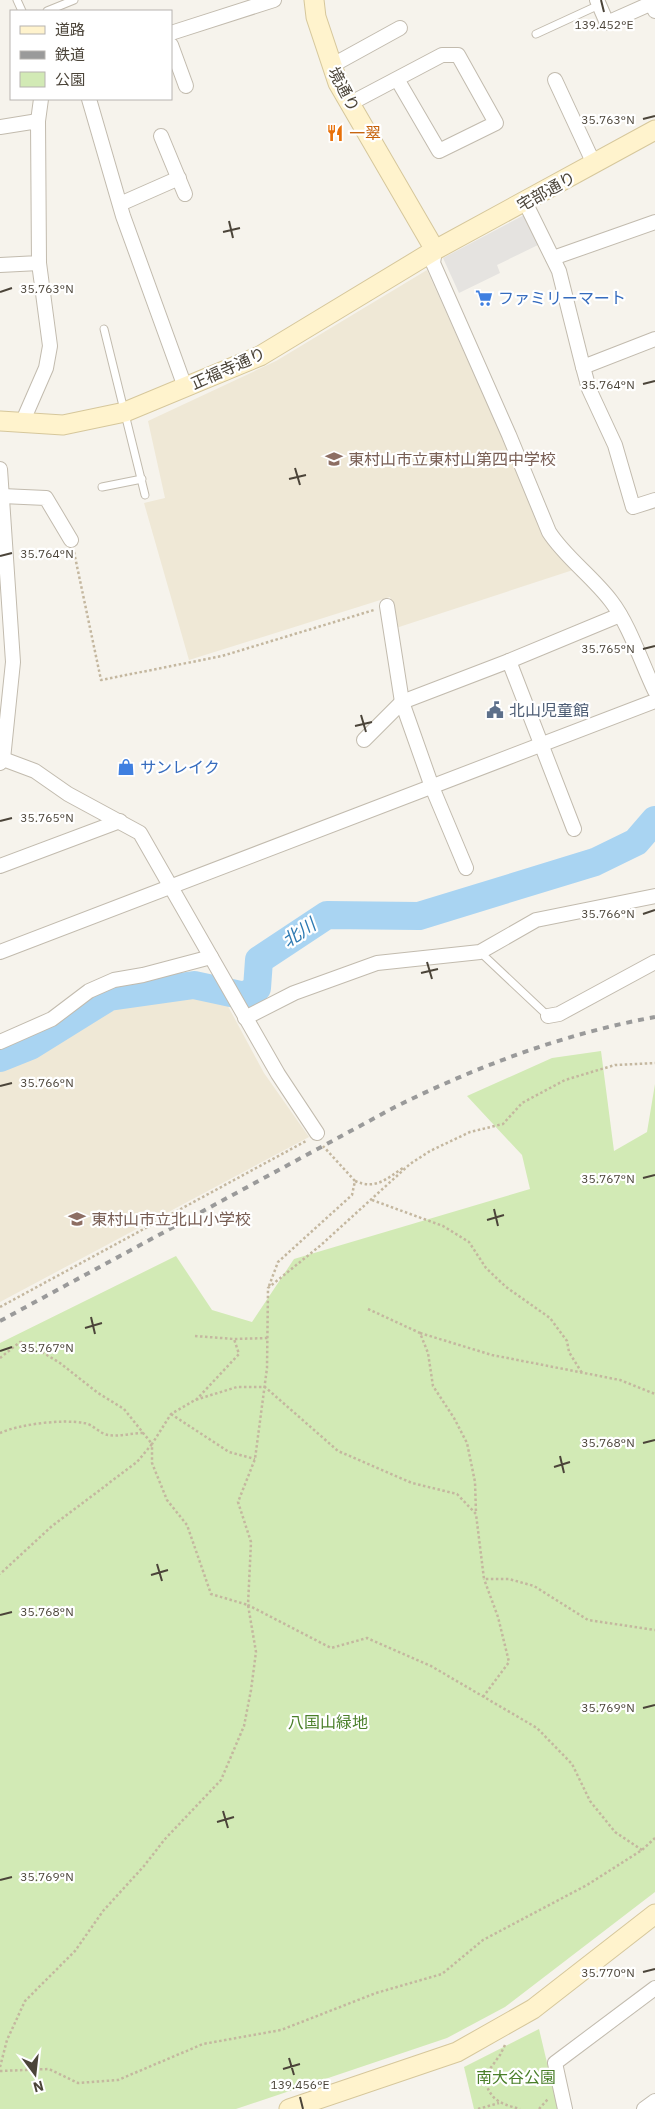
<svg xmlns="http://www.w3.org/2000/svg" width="655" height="2109" font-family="'IBM Plex Sans','Noto Sans JP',sans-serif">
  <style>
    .education { fill: #efe8d6 }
    .green { fill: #d2eab5 }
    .parking { fill: #e5e3e0 }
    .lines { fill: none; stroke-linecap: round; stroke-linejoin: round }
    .river { stroke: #a9d4f2; stroke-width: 28 }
    .lane-casing { stroke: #c2bbae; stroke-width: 9 }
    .street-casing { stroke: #c2bbae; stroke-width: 16 }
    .secondary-casing { stroke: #d6c79b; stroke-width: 21 }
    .path { stroke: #c4b79f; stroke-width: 2.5; stroke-dasharray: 2.5 2.5; stroke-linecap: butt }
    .lane { stroke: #fff; stroke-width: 7 }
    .street { stroke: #fff; stroke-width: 14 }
    .secondary { stroke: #fff3cd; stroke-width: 19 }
    .rail { stroke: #9a9a9a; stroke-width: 4; stroke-dasharray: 6 6; stroke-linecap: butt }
    .ticks { fill: none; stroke: #4b4439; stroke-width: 2 }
    .labels { text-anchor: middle; stroke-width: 4.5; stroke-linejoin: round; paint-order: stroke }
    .street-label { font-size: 16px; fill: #4b4439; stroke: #fff }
    .food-label { font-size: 16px; fill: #c56008; stroke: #fff; text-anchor: start }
    .shop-label { font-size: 16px; fill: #366cbe; stroke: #fff; text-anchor: start }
    .education-label { font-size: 16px; fill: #785e54; stroke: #fff; text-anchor: start }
    .service-label { font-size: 16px; fill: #4e5e75; stroke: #fff; text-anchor: start }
    .park-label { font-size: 16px; fill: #4a7f2a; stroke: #fff }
    .water-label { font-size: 18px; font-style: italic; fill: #2e7ab2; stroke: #fff }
    .ticks-label { font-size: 12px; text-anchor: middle; fill: #4b4439; stroke: #fff; stroke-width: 4.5; stroke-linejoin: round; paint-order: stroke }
  </style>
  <rect width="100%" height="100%" fill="#f6f3ec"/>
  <g class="education">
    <polygon points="427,270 551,546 573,570 396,628 390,597 189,660 144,503 165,498 148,421 276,361"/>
    <polygon points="193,991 223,997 264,1073 309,1137 0,1302 0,1068 33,1053 111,1003"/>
  </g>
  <g class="green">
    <polygon points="601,1051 614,1151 647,1132 655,1084 655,1892 505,2007 447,2038 236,2109 0,2109 0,1343 176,1256 212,1310 252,1322 294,1259 530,1189 522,1155 467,1096 552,1058"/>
    <polygon points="539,2029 558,2109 474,2109 464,2067"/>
  </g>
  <polygon class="parking" points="526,214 542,243 497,265 500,273 459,293 443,258"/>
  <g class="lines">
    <polyline class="river" points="0,1058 30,1046 109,997 194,985 245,996 257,988 259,960 327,915 419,916 595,862 636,842 655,820"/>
    <g class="lane-casing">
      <g id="lane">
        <polyline points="17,0 22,11"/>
        <polyline points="47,11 74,0"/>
        <polyline points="536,34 599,5"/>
        <polyline points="104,329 145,495"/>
        <polyline points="102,487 142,479"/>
        <polyline points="480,952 548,1016"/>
      </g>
    </g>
    <g class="street-casing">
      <g id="street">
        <polyline points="597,0 607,23 652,3 655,11"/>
        <polyline points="171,33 274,0"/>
        <polyline points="171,45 186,86"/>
        <polyline points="331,66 400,28"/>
        <polyline points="555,80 594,164"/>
        <polyline points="89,99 123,216 185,387"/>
        <polyline points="351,103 442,55 458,55 496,123 439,151 397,79"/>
        <polyline points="38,121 41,99"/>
        <polyline points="0,127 38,121 39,263 0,265"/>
        <polyline points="161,136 185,194"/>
        <polyline points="525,202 559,271 583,367 655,339"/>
        <polyline points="120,204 179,178"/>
        <path d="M435 250 433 263 509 435 549 532C564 556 593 577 611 601 629 624 642 664 655 691"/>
        <polyline points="553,258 655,222"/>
        <polyline points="583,367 589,389 615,445 633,507 655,500"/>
        <polyline points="22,423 46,368 50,346 39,263"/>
        <polyline points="0,469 13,662 3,759 0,763"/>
        <polyline points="2,496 46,498 71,540"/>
        <polyline points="387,606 402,702 432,787 466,868"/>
        <polyline points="509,661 620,615"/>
        <polyline points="364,740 402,702 509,661 574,829"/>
        <polyline points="3,759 35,771 68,794 140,833 278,1074 317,1133"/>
        <polyline points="0,866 120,821"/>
        <polyline points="0,952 655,701"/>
        <polyline points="548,1016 559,1014 655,962"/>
        <polyline points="245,1018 294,993 377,963 480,952 536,920 655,896"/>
        <polyline points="0,1042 52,1019 89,991 114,980 143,975 211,957"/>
        <polyline points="565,2109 555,2063 655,1988"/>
        <polyline points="644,2109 655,2101"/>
      </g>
    </g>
    <g class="secondary-casing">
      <g id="secondary">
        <polyline points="314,0 316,17 338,83 435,250"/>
        <polyline points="0,421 63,425 125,412 260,356 435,250 655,130"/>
        <polyline points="289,2109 457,2052 533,2009 655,1914"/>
      </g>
    </g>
    <g class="path">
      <polyline points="74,552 101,680 222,656 374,610"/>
      <path d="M355 1181C376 1190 386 1179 403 1168"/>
      <polyline points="372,1200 443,1226 469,1242 486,1268 506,1287 550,1318 567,1341 569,1352 582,1373"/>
      <polyline points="269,1286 278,1262 352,1195 355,1181 323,1146"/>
      <polyline points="0,1307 306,1141"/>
      <polyline points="368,1309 420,1333 428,1353 433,1386 454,1418 467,1443 475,1482 476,1513"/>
      <polyline points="420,1333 492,1355 620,1380 655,1394"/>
      <polyline points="195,1336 234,1339 268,1338"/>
      <polyline points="0,1358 20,1342 32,1346 60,1363 98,1393 124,1409 152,1444 137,1462 52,1526 0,1574"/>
      <polyline points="196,1400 239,1354 234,1339"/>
      <polyline points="171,1414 229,1452 255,1459"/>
      <path d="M0 1433C20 1424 63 1419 84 1423 93 1424 100 1434 108 1435 119 1437 132 1433 143 1433"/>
      <polyline points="483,1697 509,1662 498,1617 484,1579"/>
      <polyline points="642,1850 615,1832 590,1801 572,1764 537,1728 431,1666 367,1638 331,1648 248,1605 251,1542 238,1502 255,1459 267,1368 268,1288 321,1245 410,1164 430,1151 470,1132 503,1124 522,1103 565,1080 615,1065 655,1063"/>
      <path d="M505 2045 500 2055 484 2077C490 2100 498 2103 520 2109"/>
      <polyline points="0,2067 7,2040 25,2001 75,1951 103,1911 144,1866 165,1839 221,1780 244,1726 251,1690 256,1652 248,1605 211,1594 187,1525 167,1500 152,1463 152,1444 171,1414 195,1400 237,1387 265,1387 338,1451 412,1483 457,1494 476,1514 484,1579 509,1579 534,1586 588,1620 655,1630"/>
      <polyline points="0,2071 49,2069 78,2083 118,2080 203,2044 281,2030 376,1993 442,1974 483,1940 587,1885 642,1850 655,1838"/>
      <polyline points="478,2109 499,2103"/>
      <polyline points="539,2109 548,2099"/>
    </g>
    <use href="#lane" class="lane"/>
    <use href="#street" class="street"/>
    <use href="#secondary" class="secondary"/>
    <path class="rail" d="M0 1321 395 1107C478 1066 563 1034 655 1017"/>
  </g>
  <path class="ticks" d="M601 0 604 12M643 119 655 116M229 221 233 238M223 232 240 228M0 292 12 288M643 384 655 381M295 468 300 485M289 479 306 475M0 556 12 553M643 649 655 646M361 715 366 732M355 726 372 722M0 821 12 818M643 914 655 910M427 962 432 979M421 973 438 969M0 1086 12 1083M643 1178 655 1175M494 1209 498 1226M487 1220 504 1215M91 1317 95 1334M85 1328 102 1323M0 1351 12 1347M643 1443 655 1440M560 1456 564 1473M554 1467 570 1462M157 1564 162 1581M151 1575 168 1570M0 1615 12 1612M643 1708 655 1705M223 1811 228 1828M217 1822 234 1817M0 1880 12 1877M643 1972 655 1969M289 2058 294 2075M283 2069 300 2064M300 2097 303 2109"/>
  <defs>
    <g id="restaurant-bare" transform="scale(1.35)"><path d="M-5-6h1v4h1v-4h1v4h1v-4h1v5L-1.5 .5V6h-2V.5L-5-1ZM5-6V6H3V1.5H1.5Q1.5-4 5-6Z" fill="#e8710a" stroke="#fff" stroke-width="2.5" paint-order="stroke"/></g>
    <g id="supermarket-bare" transform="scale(1.35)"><path d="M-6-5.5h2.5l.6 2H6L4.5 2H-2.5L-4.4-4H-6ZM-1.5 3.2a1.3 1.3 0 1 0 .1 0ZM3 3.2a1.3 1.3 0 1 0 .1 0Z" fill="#3f7fe0" stroke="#fff" stroke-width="2.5" paint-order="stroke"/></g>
    <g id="school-bare" transform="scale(1.35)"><path d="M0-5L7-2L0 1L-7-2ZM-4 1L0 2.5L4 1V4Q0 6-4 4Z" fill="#8d6e63" stroke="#fff" stroke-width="2.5" paint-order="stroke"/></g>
    <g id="civic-bare" transform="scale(1.35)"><path d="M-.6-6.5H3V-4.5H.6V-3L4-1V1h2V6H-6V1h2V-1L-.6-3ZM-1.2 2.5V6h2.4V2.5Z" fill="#5c6f8a" stroke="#fff" stroke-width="2.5" paint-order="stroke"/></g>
    <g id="shop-bare" transform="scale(1.35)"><path d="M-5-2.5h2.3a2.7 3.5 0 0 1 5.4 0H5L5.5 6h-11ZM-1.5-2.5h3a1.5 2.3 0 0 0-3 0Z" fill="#3f7fe0" stroke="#fff" stroke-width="2.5" paint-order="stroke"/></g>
  </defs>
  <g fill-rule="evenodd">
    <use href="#restaurant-bare" x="335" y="133"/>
    <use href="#supermarket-bare" x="484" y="298"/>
    <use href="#school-bare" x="334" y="459"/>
    <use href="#civic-bare" x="495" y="710"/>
    <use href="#shop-bare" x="126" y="767"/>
    <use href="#school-bare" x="77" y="1219"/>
  </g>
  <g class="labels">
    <g class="street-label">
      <text transform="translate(344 89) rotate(62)" y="6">境通り</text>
      <text transform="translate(546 191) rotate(-29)" y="6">宅部通り</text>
      <text transform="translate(228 368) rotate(-24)" y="6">正福寺通り</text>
    </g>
    <g class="food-label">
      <text x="349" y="139">一翠</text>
    </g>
    <g class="shop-label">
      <text x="498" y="304">ファミリーマート</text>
      <text x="140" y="773">サンレイク</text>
    </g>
    <g class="education-label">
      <text x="348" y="465">東村山市立東村山第四中学校</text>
      <text x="91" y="1225">東村山市立北山小学校</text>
    </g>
    <g class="service-label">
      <text x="509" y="716">北山児童館</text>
    </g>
    <g class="park-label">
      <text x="328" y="1728">八国山緑地</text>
      <text x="516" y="2083">南大谷公園</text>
    </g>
    <g class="water-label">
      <text transform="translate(299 933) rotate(-34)" y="6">北川</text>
    </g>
  </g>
  <g class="ticks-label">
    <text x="604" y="29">139.452°E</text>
    <text x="608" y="124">35.763°N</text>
    <text x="47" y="293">35.763°N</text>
    <text x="608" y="389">35.764°N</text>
    <text x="47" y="558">35.764°N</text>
    <text x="608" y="653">35.765°N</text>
    <text x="47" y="822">35.765°N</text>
    <text x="608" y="918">35.766°N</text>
    <text x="47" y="1087">35.766°N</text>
    <text x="608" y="1183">35.767°N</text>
    <text x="47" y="1352">35.767°N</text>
    <text x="608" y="1447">35.768°N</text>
    <text x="47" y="1616">35.768°N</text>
    <text x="608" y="1712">35.769°N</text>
    <text x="47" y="1881">35.769°N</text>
    <text x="608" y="1977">35.770°N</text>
    <text x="300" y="2089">139.456°E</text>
  </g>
  <rect x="10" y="10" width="162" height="90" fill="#ffffff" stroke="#b7b4b0"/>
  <rect x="20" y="26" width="25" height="8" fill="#fff3cd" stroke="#b7b4b0"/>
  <text x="55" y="35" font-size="15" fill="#4b4439">道路</text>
  <rect x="20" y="51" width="25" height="8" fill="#9a9a9a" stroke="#b7b4b0"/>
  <text x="55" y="60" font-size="15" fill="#4b4439">鉄道</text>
  <rect x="20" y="72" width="25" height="15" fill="#d2eab5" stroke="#b7b4b0"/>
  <text x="55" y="85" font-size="15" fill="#4b4439">公園</text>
  <g transform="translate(35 2074) rotate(165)" stroke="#ffffff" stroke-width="4" paint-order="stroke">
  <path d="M0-4L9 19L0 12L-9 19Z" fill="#4b4439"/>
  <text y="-8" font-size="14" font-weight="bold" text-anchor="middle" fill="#4b4439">N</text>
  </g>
</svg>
